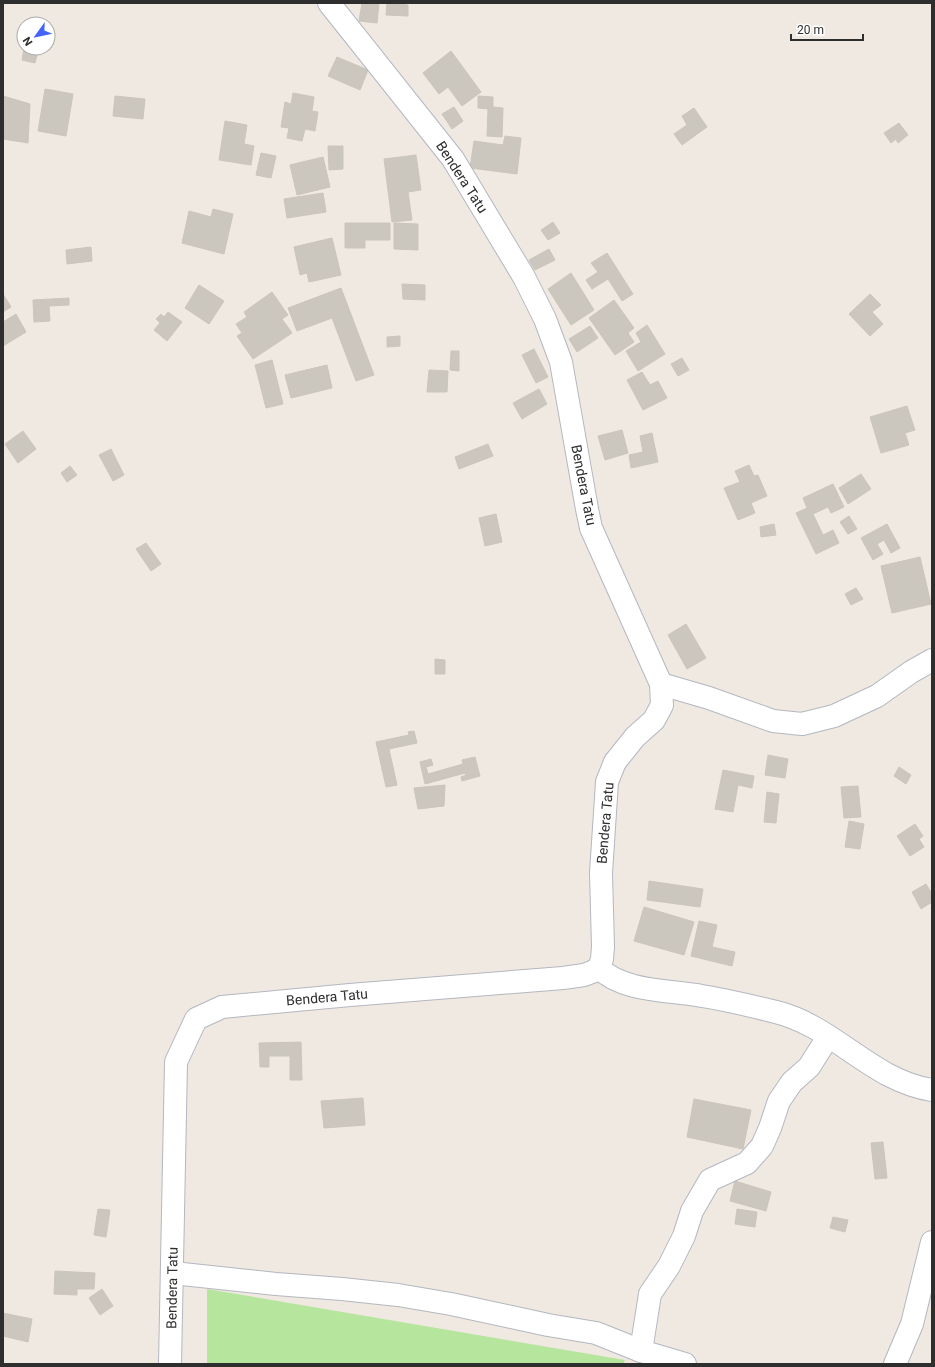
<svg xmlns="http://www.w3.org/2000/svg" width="935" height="1367" font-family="Roboto,sans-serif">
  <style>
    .green { fill: #b6e59e }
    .building { fill: #cbc7bf; stroke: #cbc5ba }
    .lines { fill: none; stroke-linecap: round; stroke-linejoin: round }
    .minor-casing { stroke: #b4b7c1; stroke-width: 24 }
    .tertiary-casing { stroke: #b4b7c1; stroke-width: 24 }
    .secondary-casing { stroke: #b4b7c1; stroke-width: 24 }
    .minor { stroke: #fff; stroke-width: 22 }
    .tertiary { stroke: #fff; stroke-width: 22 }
    .secondary { stroke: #fff; stroke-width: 22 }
    .labels { text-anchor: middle; stroke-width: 3; stroke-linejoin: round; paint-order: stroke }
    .street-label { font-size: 14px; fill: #2e2e2e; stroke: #fff }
  </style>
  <rect width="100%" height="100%" fill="#efe9e1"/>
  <polygon class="green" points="207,1289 625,1360 623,1364 207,1364"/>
  <g class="building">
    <polygon points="362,3 379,3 377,23 359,21"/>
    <polygon points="387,3 408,5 408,16 386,15"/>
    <polygon points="24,48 39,48 35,63 22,60"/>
    <polygon points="451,51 481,92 462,106 448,87 439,94 423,73"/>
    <polygon points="337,57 368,70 360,90 328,76"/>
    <polygon points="45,89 73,94 66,136 38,131"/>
    <polygon points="293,93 314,97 312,111 318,112 315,131 305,129 302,141 287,138 289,128 281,127 285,102 291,104"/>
    <polygon points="3,96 30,104 28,143 3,139"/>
    <polygon points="115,96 145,99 143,119 113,116"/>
    <polygon points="478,96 493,97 493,107 503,108 502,137 487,136 488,109 478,108"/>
    <polygon points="454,107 463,121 452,129 442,114"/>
    <polygon points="694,108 707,127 682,145 674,134 687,125 682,116"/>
    <polygon points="225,121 247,125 244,144 254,146 251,165 219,160"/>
    <polygon points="899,123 908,135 898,143 896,139 891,143 884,133"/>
    <polygon points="505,136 521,138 517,174 470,168 474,141 503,145"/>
    <polygon points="328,146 343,146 343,169 329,170"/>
    <polygon points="261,153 276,156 271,178 256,175"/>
    <polygon points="416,155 421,190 408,192 412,220 392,222 384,159"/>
    <polygon points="323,157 330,187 297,195 290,165"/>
    <polygon points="323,193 326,212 287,218 284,199"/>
    <polygon points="213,209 233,214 224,254 182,243 189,211 211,217"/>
    <polygon points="553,222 560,233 548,240 541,230"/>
    <polygon points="345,223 390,223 390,240 365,240 365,248 345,248"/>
    <polygon points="394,223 418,224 418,250 394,249"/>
    <polygon points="332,238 341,275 309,282 307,273 300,275 294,247"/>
    <polygon points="91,247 92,261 67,264 66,250"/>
    <polygon points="549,249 555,260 535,270 529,260"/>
    <polygon points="607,253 633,294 622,301 608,279 592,289 586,280 598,272 591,263"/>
    <polygon points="571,273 594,310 571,325 548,289"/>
    <polygon points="402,284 425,285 425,300 403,299"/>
    <polygon points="199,285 224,301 209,324 185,308"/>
    <polygon points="341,288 374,375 356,381 332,318 297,331 288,308"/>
    <polygon points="272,292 288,315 282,319 292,333 253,359 237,336 242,333 236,324 247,317 244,312"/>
    <polygon points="3,294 11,307 3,312"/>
    <polygon points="870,294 881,305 872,312 883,324 870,336 849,314"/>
    <polygon points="69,298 69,305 49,306 50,321 34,322 33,300"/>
    <polygon points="614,300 634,328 628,333 634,342 615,355 589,318"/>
    <polygon points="168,312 182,322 167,341 154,330 160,323 156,319 161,314 164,317"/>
    <polygon points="16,314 26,332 3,346 3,322"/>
    <polygon points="647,325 665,354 638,371 626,351 641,342 636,333"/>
    <polygon points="590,326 598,338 577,352 569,339"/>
    <polygon points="400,336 400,346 387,347 387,337"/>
    <polygon points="534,349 548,377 536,383 522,355"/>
    <polygon points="451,351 459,351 459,371 450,370"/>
    <polygon points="682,358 689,370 678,376 671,364"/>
    <polygon points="272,360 283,404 266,408 255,365"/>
    <polygon points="327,365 332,388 291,398 285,375"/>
    <polygon points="429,370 448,371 447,392 427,392"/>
    <polygon points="642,372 650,385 658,381 667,398 643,410 627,380"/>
    <polygon points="539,389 547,404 522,419 513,403"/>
    <polygon points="907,406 915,430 905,433 909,445 881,453 870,417"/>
    <polygon points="622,430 628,453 605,460 598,436"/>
    <polygon points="23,431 36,449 18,463 5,444"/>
    <polygon points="652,433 658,462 631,468 629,455 643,452 640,436"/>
    <polygon points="488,444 493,456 459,469 455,457"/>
    <polygon points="111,449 124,475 113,481 99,455"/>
    <polygon points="749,465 754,476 758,475 767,496 751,503 755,513 738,520 724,488 740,482 735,471"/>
    <polygon points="70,466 77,475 67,482 61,473"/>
    <polygon points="861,474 871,489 848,504 839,488"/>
    <polygon points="833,484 844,507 831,513 828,507 813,514 823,535 833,530 839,543 816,554 796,513 807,508 803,498"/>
    <polygon points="496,514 502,542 485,546 479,518"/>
    <polygon points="849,516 857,529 848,534 840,522"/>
    <polygon points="774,524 776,535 761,537 760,527"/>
    <polygon points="887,524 900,548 891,553 884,540 877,544 883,554 873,560 861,538"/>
    <polygon points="146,543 161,564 151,571 136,549"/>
    <polygon points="920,557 931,604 892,613 881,566"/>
    <polygon points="856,588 863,599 851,605 845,594"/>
    <polygon points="686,624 706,658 687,669 668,635"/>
    <polygon points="435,659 445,660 445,674 435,674"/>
    <polygon points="414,731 417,743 389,749 397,785 386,787 376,742 409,735 408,732"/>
    <polygon points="768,755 788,759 785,778 765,775"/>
    <polygon points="475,757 480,776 462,781 461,777 466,775 465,773 425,784 420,762 431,759 433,765 426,767 428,774 463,764 462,760"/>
    <polygon points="899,767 911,775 906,784 894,776"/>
    <polygon points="723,770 754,776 752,788 738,785 733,812 715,809"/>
    <polygon points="445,785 444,806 418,809 414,788"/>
    <polygon points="858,786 861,817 844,818 841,787"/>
    <polygon points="767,792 779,794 776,823 764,822"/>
    <polygon points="849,821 864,824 860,849 845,847"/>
    <polygon points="915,824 923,836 919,839 924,847 910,856 897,836"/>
    <polygon points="649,881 703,889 700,907 647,900"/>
    <polygon points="926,884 932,894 932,902 921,909 912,892"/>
    <polygon points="644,907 694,922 684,955 634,941"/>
    <polygon points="699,921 717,925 712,947 735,952 732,966 691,956"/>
    <polygon points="301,1042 302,1080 290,1080 290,1056 269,1056 269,1067 260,1067 259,1043"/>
    <polygon points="363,1098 365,1125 324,1128 321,1101"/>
    <polygon points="694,1099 751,1110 743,1149 687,1137"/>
    <polygon points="883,1142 887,1178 875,1179 871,1143"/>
    <polygon points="735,1181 771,1192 766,1211 730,1201"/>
    <polygon points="98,1209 110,1210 106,1237 94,1235"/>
    <polygon points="737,1209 757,1212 755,1227 735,1224"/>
    <polygon points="833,1217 848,1220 845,1232 830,1228"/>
    <polygon points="55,1271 95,1273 94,1289 77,1289 77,1295 54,1294"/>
    <polygon points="102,1289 113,1306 100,1315 89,1298"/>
    <polygon points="3,1313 32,1319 28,1342 3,1336"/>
  </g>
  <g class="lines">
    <g class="minor-casing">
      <g id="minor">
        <polyline points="661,684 709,698 773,721 802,724 834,716 877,696 911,672 932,660"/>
        <path d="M599 968C623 992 670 990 702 996 727 1000 752 1006 776 1012 834 1026 872 1081 932 1090"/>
        <polyline points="173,1273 276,1284 342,1289 398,1295 451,1304 548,1325 596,1333 641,1351 685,1364"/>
        <polyline points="641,1351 650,1294 669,1266 684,1236 692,1211 710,1180 747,1163 762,1146 770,1128 779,1101 792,1082 809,1067 828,1037"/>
        <polyline points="895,1364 912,1324 932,1242"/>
      </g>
    </g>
    <g class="tertiary-casing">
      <polyline id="tertiary" points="329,3 453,159 524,277 545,319 561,362 587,509 591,528 661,684 662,705 654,720 635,737 615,762"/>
    </g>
    <g class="secondary-casing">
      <polyline id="secondary" points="170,1364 176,1062 196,1019 222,1007 350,995 563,978 584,975 592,972 599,968 602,959 603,947 601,873 607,782 615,762"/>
    </g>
    <use href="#minor" class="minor"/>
    <use href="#tertiary" class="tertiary"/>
    <use href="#secondary" class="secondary"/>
  </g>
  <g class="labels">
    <g class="street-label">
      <text transform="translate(462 177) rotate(57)" y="5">Bendera Tatu</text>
      <text transform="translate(584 485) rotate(79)" y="5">Bendera Tatu</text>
      <text transform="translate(605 823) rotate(-85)" y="5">Bendera Tatu</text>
      <text transform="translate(327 997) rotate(-5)" y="5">Bendera Tatu</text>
      <text transform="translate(172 1288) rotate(-89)" y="5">Bendera Tatu</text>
    </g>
  </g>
  <rect width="935" height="1367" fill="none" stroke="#2e2e2e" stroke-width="8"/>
  <g transform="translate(36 36) rotate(237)"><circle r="19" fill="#ffffff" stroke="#ababab"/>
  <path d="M0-3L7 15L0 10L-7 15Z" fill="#4264fb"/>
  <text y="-6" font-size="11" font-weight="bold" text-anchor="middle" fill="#2e2e2e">N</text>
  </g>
  <path d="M791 34v6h72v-6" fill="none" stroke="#2e2e2e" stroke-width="2"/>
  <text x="797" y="34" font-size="12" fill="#2e2e2e" stroke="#ffffff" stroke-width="3" paint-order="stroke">20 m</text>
</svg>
